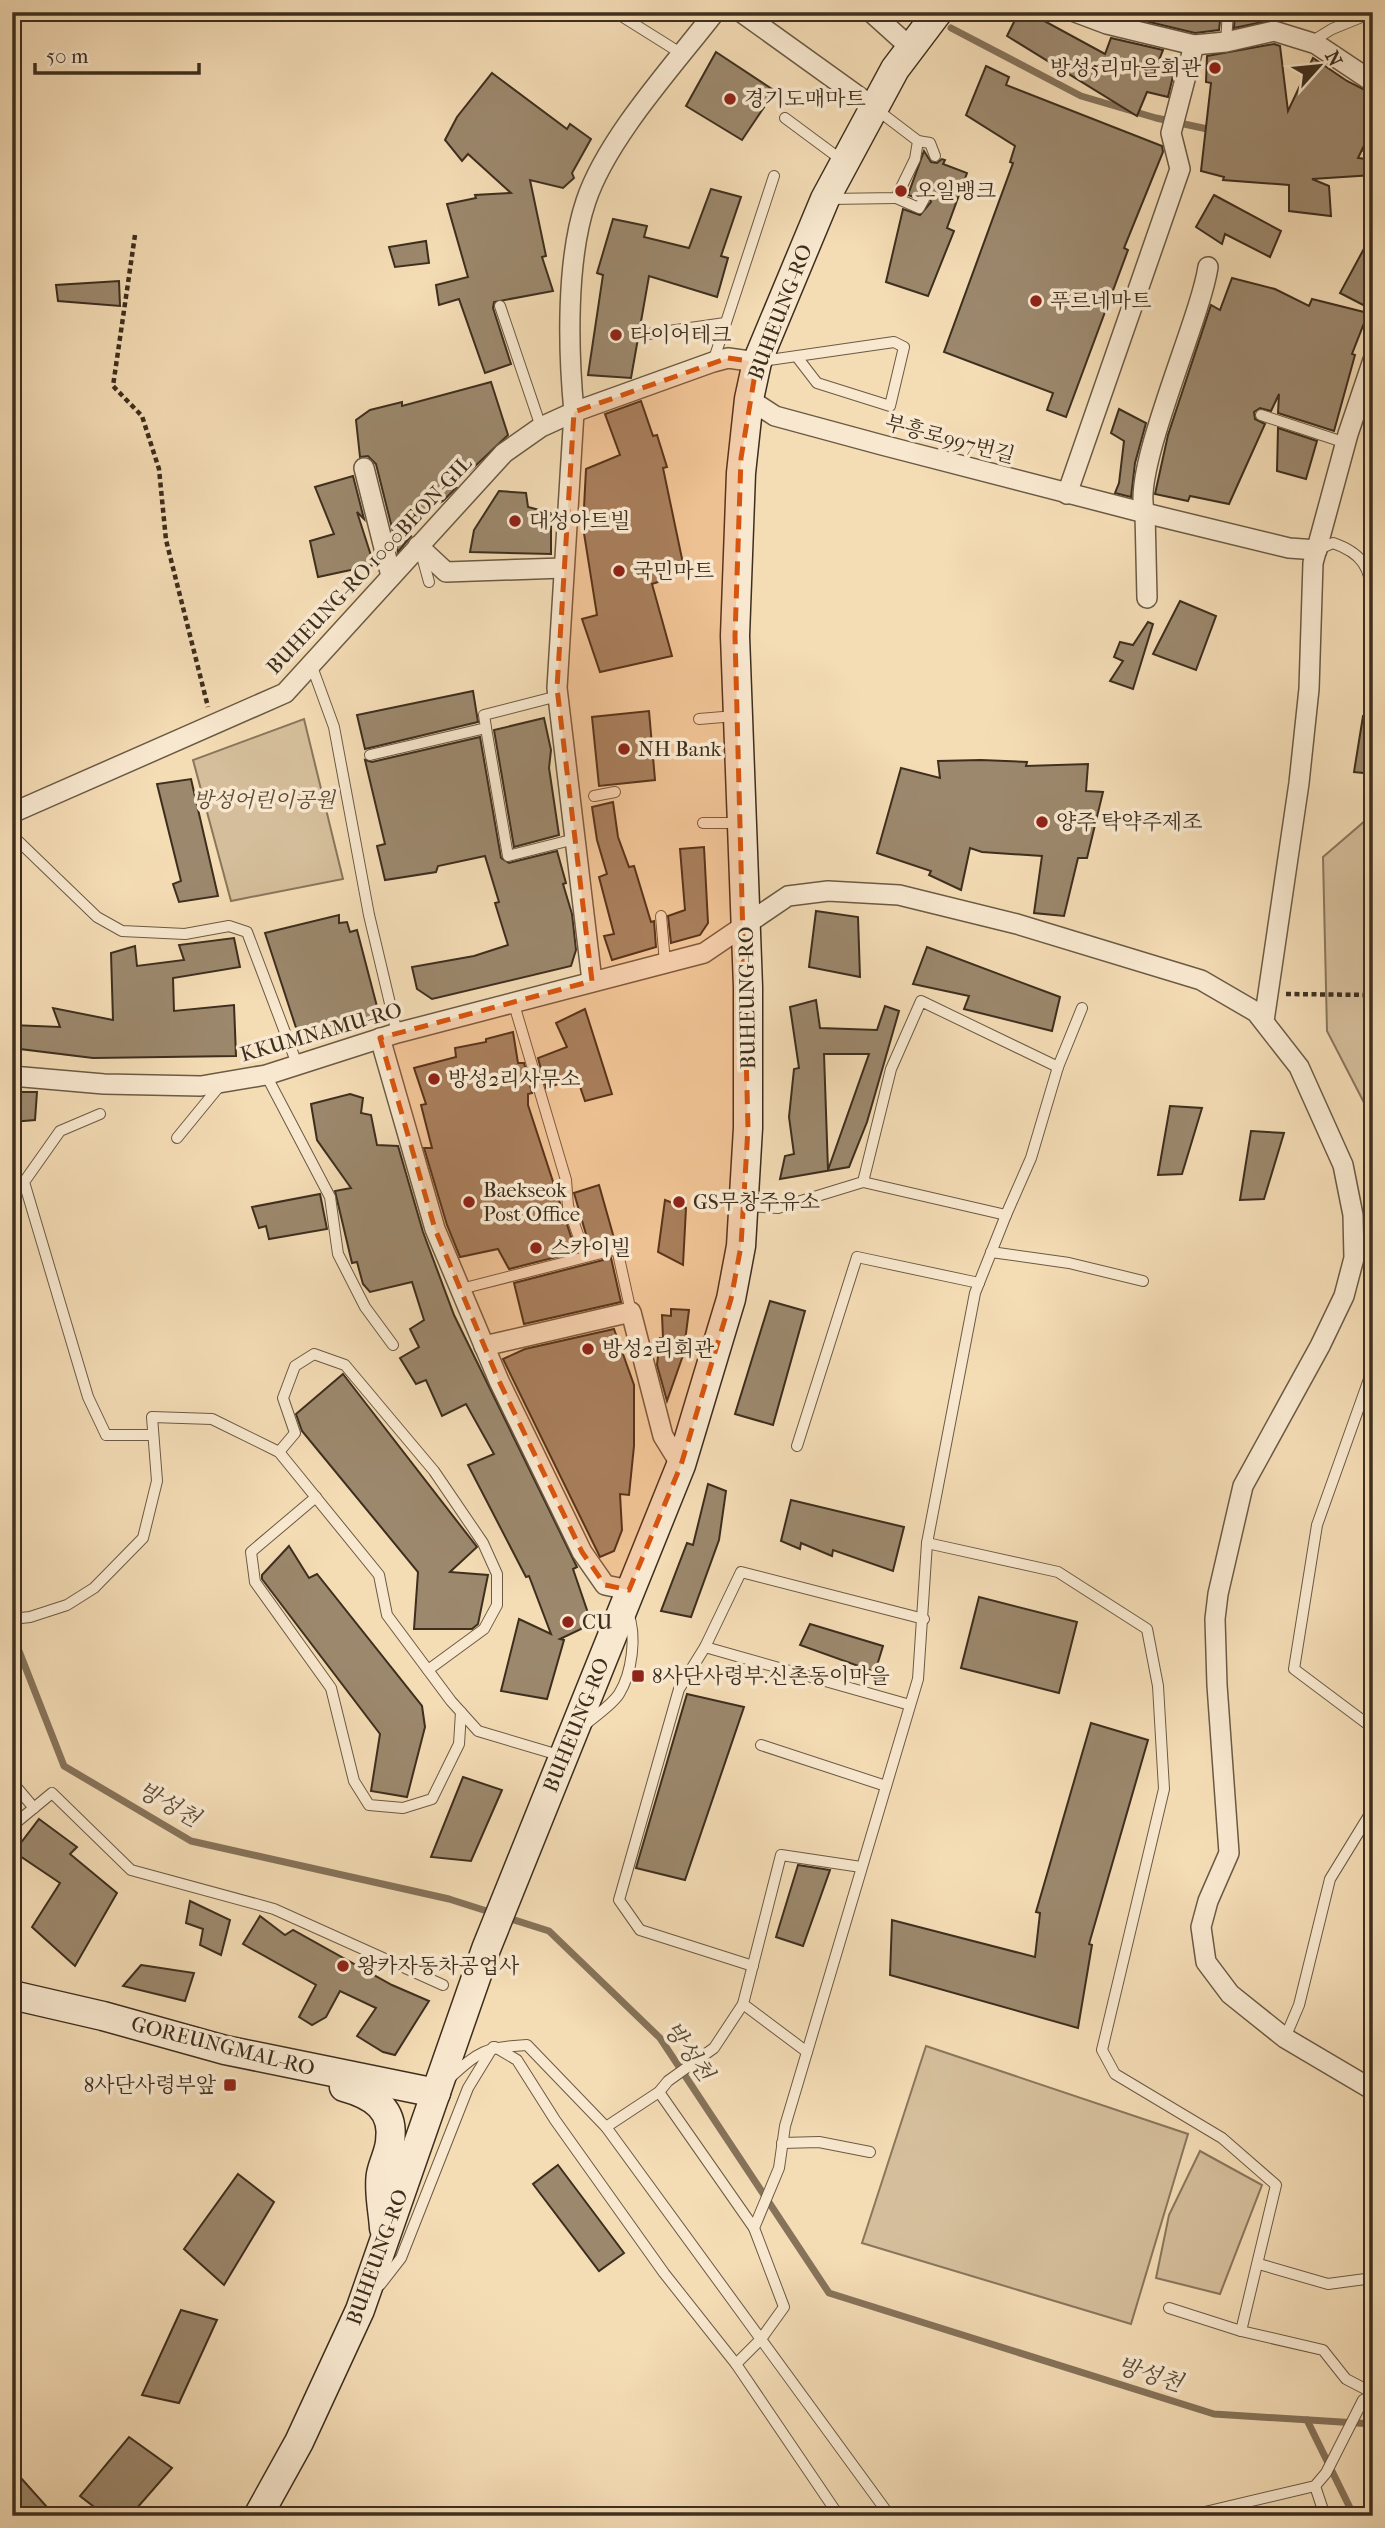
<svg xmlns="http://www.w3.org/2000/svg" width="1385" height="2528" font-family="'IM FELL French Canon','Noto Serif KR',serif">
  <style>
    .green { fill: #d5be9b; stroke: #89765c; stroke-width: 2 }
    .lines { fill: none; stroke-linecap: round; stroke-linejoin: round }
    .stream { stroke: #86735a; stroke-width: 7 }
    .building { fill: #9c886d; stroke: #3d2e1e; stroke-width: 2; fill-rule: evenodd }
    .lane-casing { stroke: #6b5a44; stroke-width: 12 }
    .street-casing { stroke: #6b5a44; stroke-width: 22 }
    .secondary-casing { stroke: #3d2e1e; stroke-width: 31 }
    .path { stroke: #3d2e1e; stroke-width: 4.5; stroke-dasharray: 5 3.5; stroke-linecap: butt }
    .lane { stroke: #f8e8cf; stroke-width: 10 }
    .street { stroke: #f8e8cf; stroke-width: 19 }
    .secondary { stroke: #f8e8cf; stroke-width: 28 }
    .marked { fill: #d7550e; fill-opacity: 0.2; stroke: #d7550e; stroke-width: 5; stroke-dasharray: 14 9; stroke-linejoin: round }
    .poi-dot { fill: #8f2418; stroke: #f8e8cf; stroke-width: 2.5 }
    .labels { text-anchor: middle; stroke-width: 7; stroke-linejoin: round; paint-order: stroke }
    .poi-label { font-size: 21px; fill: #3d2e1e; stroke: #f8e8cf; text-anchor: start }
    .street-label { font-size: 21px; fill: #3d2e1e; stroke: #f8e8cf }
    .park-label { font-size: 21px; font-style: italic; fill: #5b4b37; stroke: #f8e8cf }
    .water-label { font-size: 23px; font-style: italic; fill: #5b4b37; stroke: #f8e8cf }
  </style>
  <rect width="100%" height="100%" fill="#f4dcb5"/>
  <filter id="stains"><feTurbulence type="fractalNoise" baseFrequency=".00286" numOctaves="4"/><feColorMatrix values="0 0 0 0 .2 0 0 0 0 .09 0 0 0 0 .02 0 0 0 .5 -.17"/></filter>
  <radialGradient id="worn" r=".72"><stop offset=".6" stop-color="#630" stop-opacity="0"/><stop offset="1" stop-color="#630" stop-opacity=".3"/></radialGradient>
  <g class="green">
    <polygon points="304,719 343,879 231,901 193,760"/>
    <polygon points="1373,814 1373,1120 1327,1031 1323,857"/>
    <polygon points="926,2046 1188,2134 1131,2324 862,2243"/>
    <polygon points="1200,2151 1262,2185 1220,2294 1156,2278 1169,2215"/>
  </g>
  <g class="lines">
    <g class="stream">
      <polyline points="951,28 1081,96 1156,118 1212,130"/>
      <polyline points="1356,148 1373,149"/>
      <polyline points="12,1633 64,1766 191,1841 449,1899 493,1913"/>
      <polyline points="505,1917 549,1931 660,2038 829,2293 1214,2414 1373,2424"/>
      <polyline points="1307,2420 1354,2516"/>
    </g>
  </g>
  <g class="building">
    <polygon points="1019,12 1028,12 1105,54 1111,38 1163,50 1156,68 1174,72 1168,97 1147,92 1137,116 1007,36"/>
    <polygon points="1121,12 1221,12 1219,30 1195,33 1120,15"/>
    <polygon points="1235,12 1276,12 1277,19 1234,28"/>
    <polygon points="1274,44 1280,46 1288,111 1313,58 1347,81 1373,94 1373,127 1358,158 1373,160 1373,175 1312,179 1329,186 1331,216 1289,211 1289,185 1223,180 1224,177 1201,171 1211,83 1206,82 1207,56"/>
    <polygon points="716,52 775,91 742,140 686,106"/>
    <polygon points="986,66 1009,77 1006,85 1162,146 1163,152 1124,248 1128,250 1066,417 1047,410 1053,393 944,352 1013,163 1010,162 1015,146 966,115"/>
    <polygon points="492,73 567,129 570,124 591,139 572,173 574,178 563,188 530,180 546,256 542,257 553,291 494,302 493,308 511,364 485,373 459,299 439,305 436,285 468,277 447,204 476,198 475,195 511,193 468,154 462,161 445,140 457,117"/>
    <polygon points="924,151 931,162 937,163 942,159 945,160 943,164 967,173 947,228 954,231 928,296 886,282 903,209 920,215 931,202 927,192 921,192 916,198 908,195"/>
    <polygon points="711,189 741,197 721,256 728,258 717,297 649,276 631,378 588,375 603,275 597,273 613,219 647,226 644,237 689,248"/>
    <polygon points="1214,195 1281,231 1270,257 1225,234 1222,244 1196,227"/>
    <polygon points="1373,232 1373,310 1340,293"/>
    <polygon points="426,241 429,263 395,267 389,247"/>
    <polygon points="1232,278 1275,289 1309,306 1312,299 1368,313 1352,354 1355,355 1334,431 1278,413 1279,394 1271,411 1260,408 1254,412 1255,419 1265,424 1229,504 1190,496 1188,501 1155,494 1168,435 1211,305 1220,310"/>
    <polygon points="119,281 120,306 58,301 56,285"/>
    <polygon points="491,382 508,435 452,488 456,488 443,501 399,524 411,536 398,552 376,464 368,456 360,457 356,420 370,410 402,402 402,406"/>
    <polygon points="641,401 653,436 657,435 667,467 663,468 685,573 652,584 672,656 600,672 582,619 597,615 583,527 586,469 620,455 605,414"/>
    <polygon points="1119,409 1146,423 1135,463 1131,497 1115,493 1119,483 1124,441 1111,433"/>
    <polygon points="1278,428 1317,441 1306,479 1277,471"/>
    <polygon points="353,476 364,519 357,512 374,565 318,577 310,541 334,534 315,487"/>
    <polygon points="499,491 526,493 528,507 551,513 551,554 470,552 474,530"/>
    <polygon points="1180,601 1216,616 1196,670 1153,654"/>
    <polygon points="1148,622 1153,624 1133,689 1110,681 1123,661 1114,657 1120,642 1133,645"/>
    <polygon points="473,691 478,722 365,749 357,715"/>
    <polygon points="649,711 655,780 599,786 592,717"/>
    <polygon points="1363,716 1373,717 1373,774 1354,772"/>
    <polygon points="544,718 551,750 549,768 559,835 514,847 494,730"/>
    <polygon points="480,737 501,858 509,863 557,851 566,883 563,884 572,914 576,950 571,966 432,999 417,989 412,967 474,956 508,945 495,903 499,902 485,856 438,866 436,872 385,880 377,846 385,844 365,760 372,762"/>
    <polygon points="981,760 1027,762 1026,766 1088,764 1086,791 1103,792 1087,858 1078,858 1064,916 1034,913 1042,856 982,852 970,848 961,890 929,875 931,871 877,853 901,768 940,778 938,761"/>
    <polygon points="191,779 218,896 179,902 173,884 181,881 157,784"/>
    <polygon points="613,802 618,837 629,867 634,866 651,922 654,921 656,947 612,960 604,936 614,934 599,877 607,874 597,840 592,807"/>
    <polygon points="704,847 708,923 700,935 671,943 668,916 685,910 680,849"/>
    <polygon points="816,911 858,917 860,977 809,967"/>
    <polygon points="339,915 339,923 347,922 350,932 357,930 380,1018 301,1043 265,933"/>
    <polygon points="234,938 240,967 173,978 174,1011 234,1005 236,1056 93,1058 12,1048 12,1025 60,1027 53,1008 113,1020 111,953 135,946 137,966 184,960 179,945"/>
    <polygon points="927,947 1060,997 1052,1031 964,1009 969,996 913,984"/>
    <path d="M816 1000 820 1028 877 1030 885 1006 899 1011 867 1122 849 1167 780 1179 785 1156 794 1154 789 1117 794 1069 799 1068 790 1007ZM824 1054H869L828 1170Z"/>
    <polygon points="585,1009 612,1094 585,1101 577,1078 546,1088 538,1058 567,1047 556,1023"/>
    <polygon points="513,1032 518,1063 524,1063 532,1093 528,1094 528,1105 576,1252 509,1269 498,1249 460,1257 447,1225 424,1148 432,1148 421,1105 426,1104 414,1068 456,1057 455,1048 486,1042 486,1039"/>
    <polygon points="12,1092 37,1092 35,1120 12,1122"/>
    <polygon points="350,1094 363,1098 361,1113 371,1115 377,1145 398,1146 423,1232 454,1315 577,1567 573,1569 588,1613 581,1629 560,1639 564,1640 547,1699 501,1691 519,1619 551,1634 529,1576 526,1577 468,1465 494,1454 466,1404 442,1416 426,1380 416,1384 400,1358 419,1347 410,1329 424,1320 412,1282 370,1292 363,1284 357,1262 352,1263 335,1191 351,1188 317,1140 311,1104"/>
    <polygon points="1170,1106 1202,1108 1182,1174 1158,1175"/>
    <polygon points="1251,1131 1284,1133 1264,1199 1240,1200"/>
    <polygon points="599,1185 614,1238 611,1243 590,1248 574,1193"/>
    <polygon points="320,1194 327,1229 269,1239 266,1226 259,1228 252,1207"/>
    <polygon points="665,1200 686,1208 683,1265 658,1252"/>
    <polygon points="611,1258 621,1302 524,1324 514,1283"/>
    <polygon points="770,1301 805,1311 773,1425 735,1414"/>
    <polygon points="671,1309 689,1310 685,1341 688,1341 667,1401 657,1365 660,1338 663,1338 662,1315 671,1316"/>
    <polygon points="614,1329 634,1385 634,1446 629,1495 620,1494 622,1530 614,1551 600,1557 503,1359 525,1349"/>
    <polygon points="343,1374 477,1547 450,1572 488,1575 478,1624 472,1629 414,1629 418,1572 302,1431 296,1414"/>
    <polygon points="708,1484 726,1491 719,1540 691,1617 661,1611 687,1543 693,1545"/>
    <polygon points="791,1500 904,1527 893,1571 833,1550 832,1556 801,1543 800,1549 781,1541"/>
    <polygon points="289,1546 309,1578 317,1574 422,1706 425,1727 407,1797 371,1791 380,1734 262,1579 262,1575"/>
    <polygon points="979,1597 1077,1622 1059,1693 961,1668"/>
    <polygon points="810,1624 883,1646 875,1672 800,1645"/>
    <polygon points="687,1694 744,1707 685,1880 636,1868"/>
    <polygon points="1091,1723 1148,1740 1089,1944 1092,1945 1078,2028 890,1975 892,1920 1035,1957 1040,1913 1036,1912"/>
    <polygon points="463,1777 502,1790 471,1861 431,1857"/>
    <polygon points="39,1819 77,1847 70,1854 117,1893 75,1966 32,1927 60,1883 14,1852"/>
    <polygon points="798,1865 830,1870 803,1946 776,1937"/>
    <polygon points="190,1901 230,1920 221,1955 200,1945 203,1929 186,1923"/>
    <polygon points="260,1916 285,1935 293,1930 392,1985 429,2001 395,2055 383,2052 357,2036 376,2008 340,1991 326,2017 312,2025 299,2017 316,1985 243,1944"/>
    <polygon points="141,1965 194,1973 185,2001 123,1986"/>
    <polygon points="558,2165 624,2253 599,2271 533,2184"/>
    <polygon points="238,2174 274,2202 224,2285 184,2249"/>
    <polygon points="181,2310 217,2320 179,2403 142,2395"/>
    <polygon points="129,2437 172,2468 130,2516 106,2516 80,2496"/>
    <polygon points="12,2468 55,2516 12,2516"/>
  </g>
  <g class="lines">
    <g class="lane-casing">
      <g id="lane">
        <polyline points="615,12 682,54"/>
        <polyline points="1226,42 1228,12"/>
        <polyline points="1311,42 1332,29 1364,16"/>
        <polyline points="785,118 843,161"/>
        <polyline points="918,141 930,143 935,156"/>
        <polyline points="896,198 919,208 924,199"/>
        <polyline points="829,199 896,198 915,159 918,141 876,109"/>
        <polyline points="500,306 541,427"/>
        <polyline points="648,334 725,323"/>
        <polyline points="762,361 894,342 904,347 890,406 817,383 797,357"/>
        <polyline points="713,362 774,176"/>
        <polyline points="1261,415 1346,443"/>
        <path d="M1317 550 1333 543C1362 553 1370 567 1373 597"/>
        <polyline points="421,553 429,582"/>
        <polyline points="311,664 334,727 369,915 397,1033"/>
        <polyline points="558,696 484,715 486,728 508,856 575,839"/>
        <polyline points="699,719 735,716"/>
        <polyline points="370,755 486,728"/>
        <polyline points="594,796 615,792"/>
        <polyline points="703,823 741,823"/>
        <polyline points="12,835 97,917 122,931 185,934 229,926 247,932 297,1064"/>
        <polyline points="661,916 665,963"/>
        <polyline points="513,1001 566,1180 568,1206 585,1255"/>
        <polyline points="1058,1067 1082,1008"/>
        <polyline points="266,1075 330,1197 338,1254 365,1307 393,1345"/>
        <polyline points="100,1114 60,1131 24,1182 88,1397 106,1435 153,1435"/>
        <polyline points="177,1138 222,1083"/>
        <polyline points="747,1206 778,1208 863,1182 1006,1215 1031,1158 1058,1067 921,1001 891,1069 863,1182"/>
        <polyline points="991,1252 1069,1263 1143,1281"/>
        <polyline points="461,1289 617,1249 631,1312"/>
        <polyline points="1373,1368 1317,1525 1294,1669 1370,1726 1373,1734"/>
        <polyline points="797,1446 857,1257 979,1283"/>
        <polyline points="279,1452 295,1433 283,1398 295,1366 314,1354 345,1365 434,1471 483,1543 497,1574 497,1605 484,1629 428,1670"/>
        <polyline points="316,1497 251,1552 255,1582 331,1688 354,1781 369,1805 403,1808 432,1799 459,1744 461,1712"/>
        <polyline points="927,1543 1058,1572 1147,1629 1158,1686 1164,1789 1102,2050 1115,2074 1222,2138 1276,2185 1241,2331"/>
        <polyline points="12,1619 30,1617 67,1605 94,1588 143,1538 157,1481 152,1417 212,1419 279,1452 379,1575 387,1615 451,1701 478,1731 562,1756"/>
        <polyline points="705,1647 910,1705"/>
        <path d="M586 1724C596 1715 612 1705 619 1694 632 1673 637 1636 628 1613"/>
        <polyline points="761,1745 886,1786"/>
        <polyline points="12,1782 34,1808"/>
        <polyline points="12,1826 52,1793 131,1870 274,1909 443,1985"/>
        <polyline points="753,1966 640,1930 619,1900 679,1689 705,1647 741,1572 924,1619"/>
        <polyline points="1285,2038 1299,2005 1330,1879 1373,1809"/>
        <polyline points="495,2047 517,2060 555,2120 664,2273 736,2364 839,2516"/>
        <polyline points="807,2052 743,2004 781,1855 861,1867"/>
        <path d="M449 2079C478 2051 486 2047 527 2045L606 2127 890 2516"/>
        <polyline points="659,2092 754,2228"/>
        <polyline points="606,2127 659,2092 668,2081 714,2048 743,2004"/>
        <polyline points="782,2143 819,2142 870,2152"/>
        <polyline points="1259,2264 1328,2284 1373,2278"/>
        <polyline points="380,2285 401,2258 468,2088 493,2047"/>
        <polyline points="1169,2308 1241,2331 1323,2350 1346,2379 1373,2393"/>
        <polyline points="736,2364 761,2339 784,2307 754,2228 779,2168 785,2126 918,1679 927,1543 975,1293 1006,1215"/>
        <polyline points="1315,2486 1325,2516"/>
        <polyline points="1323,2512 1362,2516"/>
        <polyline points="1188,2516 1315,2486 1326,2473 1363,2400 1373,2395"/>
      </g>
    </g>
    <g class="street-casing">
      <g id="street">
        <polyline points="741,12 876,109"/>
        <polyline points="871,12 912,49"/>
        <polyline points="1075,12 1107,24 1194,45 1226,42 1274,31 1316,44 1373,82"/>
        <polyline points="749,399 775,416 882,445 1145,513 1289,548 1317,550"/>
        <polyline points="364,468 391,576"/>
        <polyline points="1067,494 1180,169 1171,133 1194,45"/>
        <polyline points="418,546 446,572 563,568"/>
        <path d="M1147 598 1145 513C1130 473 1200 321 1208 267"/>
        <polyline points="12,813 285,693 504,453 541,427 574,412 713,362 728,358 757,362"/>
        <path d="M592 981 557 688 574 412C568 350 566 260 586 201 607 138 674 65 715 12"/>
        <polyline points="1264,1021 1299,783 1309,689 1313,563 1348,434 1373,360"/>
        <polyline points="380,1038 435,1229 499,1381 582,1552 605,1585 629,1590"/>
        <polyline points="12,1076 104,1084 201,1086 266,1075 397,1033 704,953 788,896 828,891 899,895 1017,924 1201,980 1256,1012 1299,1067 1343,1165 1353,1215 1354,1258 1344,1296 1320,1346 1243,1486 1218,1594 1215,1619 1217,1685 1229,1853 1208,1901 1201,1927 1206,1962 1230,1994 1285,2038 1373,2090"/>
        <polyline points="484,1346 631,1312 663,1436 681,1465"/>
      </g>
    </g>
    <g class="secondary-casing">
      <g id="secondary">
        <polyline points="12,1995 103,2016 225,2050 436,2093"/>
        <path d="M344 2087C373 2095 395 2109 390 2142 389 2153 383 2163 381 2174 378 2190 383 2211 384 2228"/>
        <polyline points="258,2516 299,2442 360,2310 486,1949 681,1465 731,1299 741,1246 748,1128 748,987 735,636 741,473 749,399 757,362 825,199 895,69 938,12"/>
      </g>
    </g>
    <g class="path">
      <polyline points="135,235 113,386 142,416 159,469 166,540 208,707"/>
      <polyline points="1286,994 1373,995"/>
    </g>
    <use href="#lane" class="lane"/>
    <use href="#street" class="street"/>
    <use href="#secondary" class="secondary"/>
  </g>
  <path class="marked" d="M728 358 757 362 741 458 735 636 748 1128 741 1246 731 1299 681 1465 629 1590 605 1585 582 1552 499 1381 435 1229 380 1038 592 981 557 688 574 412Z"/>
  <g class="poi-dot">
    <circle cx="1215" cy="68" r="7"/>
    <circle cx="730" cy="99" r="7"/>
    <circle cx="901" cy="191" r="7"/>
    <circle cx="1036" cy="301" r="7"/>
    <circle cx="616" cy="335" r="7"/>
    <circle cx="515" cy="521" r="7"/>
    <circle cx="619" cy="571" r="7"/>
    <circle cx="624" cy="749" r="7"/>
    <circle cx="1042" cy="822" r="7"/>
    <circle cx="434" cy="1079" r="7"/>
    <circle cx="469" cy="1202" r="7"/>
    <circle cx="679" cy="1202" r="7"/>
    <circle cx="536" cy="1248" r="7"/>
    <circle cx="588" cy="1349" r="7"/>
    <circle cx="568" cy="1622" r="7"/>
    <rect x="631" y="1669" width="14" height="14" rx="3.5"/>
    <circle cx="343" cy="1966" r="7"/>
    <rect x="223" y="2078" width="14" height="14" rx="3.5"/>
  </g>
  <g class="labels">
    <g class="poi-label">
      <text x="1201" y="75" text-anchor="end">방성5리마을회관</text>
      <text x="744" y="106">경기도매마트</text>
      <text x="915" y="198">오일뱅크</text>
      <text x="1050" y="308">푸르네마트</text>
      <text x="630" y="342">타이어테크</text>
      <text x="529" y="528">대성아트빌</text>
      <text x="633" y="578">국민마트</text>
      <text x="638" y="756">NH Bank</text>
      <text x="1056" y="829">양주 탁약주제조</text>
      <text x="448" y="1086">방성2리사무소</text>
      <text x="483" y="1197">Baekseok<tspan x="483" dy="24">Post Office</tspan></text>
      <text x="693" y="1209">GS무창주유소</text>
      <text x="550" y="1255">스카이빌</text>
      <text x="602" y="1356">방성2리회관</text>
      <text x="582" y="1629">CU</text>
      <text x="652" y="1683">8사단사령부.신촌동이마을</text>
      <text x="357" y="1973">왕카자동차공업사</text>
      <text x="216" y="2092" text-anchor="end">8사단사령부앞</text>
    </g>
    <g class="street-label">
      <text transform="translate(780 312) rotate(-69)" y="7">BUHEUNG-RO</text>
      <text transform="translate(950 439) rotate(15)" y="7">부흥로997번길</text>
      <text transform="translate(369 565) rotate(-47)" y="7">BUHEUNG-RO 1000BEON-GIL</text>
      <text transform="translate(747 998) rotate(-91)" y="7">BUHEUNG-RO</text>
      <text transform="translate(321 1032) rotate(-16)" y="7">KKUMNAMU-RO</text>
      <text transform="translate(576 1725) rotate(-68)" y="7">BUHEUNG-RO</text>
      <text transform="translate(223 2046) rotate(14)" y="7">GOREUNGMAL-RO</text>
      <text transform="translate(377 2257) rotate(-70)" y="7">BUHEUNG-RO</text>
    </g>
    <g class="park-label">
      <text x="264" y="807">방성어린이공원</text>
    </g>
    <g class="water-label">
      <text transform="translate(169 1804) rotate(29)" y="8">방성천</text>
      <text transform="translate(689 2051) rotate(54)" y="8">방성천</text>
      <text transform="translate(1150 2374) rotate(17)" y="8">방성천</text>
    </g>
  </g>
  <rect width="1385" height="2528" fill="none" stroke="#f4dcb5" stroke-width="42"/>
  <rect x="14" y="14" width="1357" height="2500" fill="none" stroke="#3d2e1e" stroke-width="3.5"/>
  <rect x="21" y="21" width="1343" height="2486" fill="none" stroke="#3d2e1e" stroke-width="2"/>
  <g transform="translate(1319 66) rotate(63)" stroke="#f8e8cf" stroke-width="5" paint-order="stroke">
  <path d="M0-5L12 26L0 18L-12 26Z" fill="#3d2e1e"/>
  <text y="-10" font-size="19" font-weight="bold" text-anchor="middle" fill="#3d2e1e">N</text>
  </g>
  <path d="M35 63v10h164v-10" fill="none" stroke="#3d2e1e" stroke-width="3.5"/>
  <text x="46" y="63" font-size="21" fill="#3d2e1e" stroke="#f8e8cf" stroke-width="5" paint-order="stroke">50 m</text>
  <rect width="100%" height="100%" filter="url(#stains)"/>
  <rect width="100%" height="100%" fill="url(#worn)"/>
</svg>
